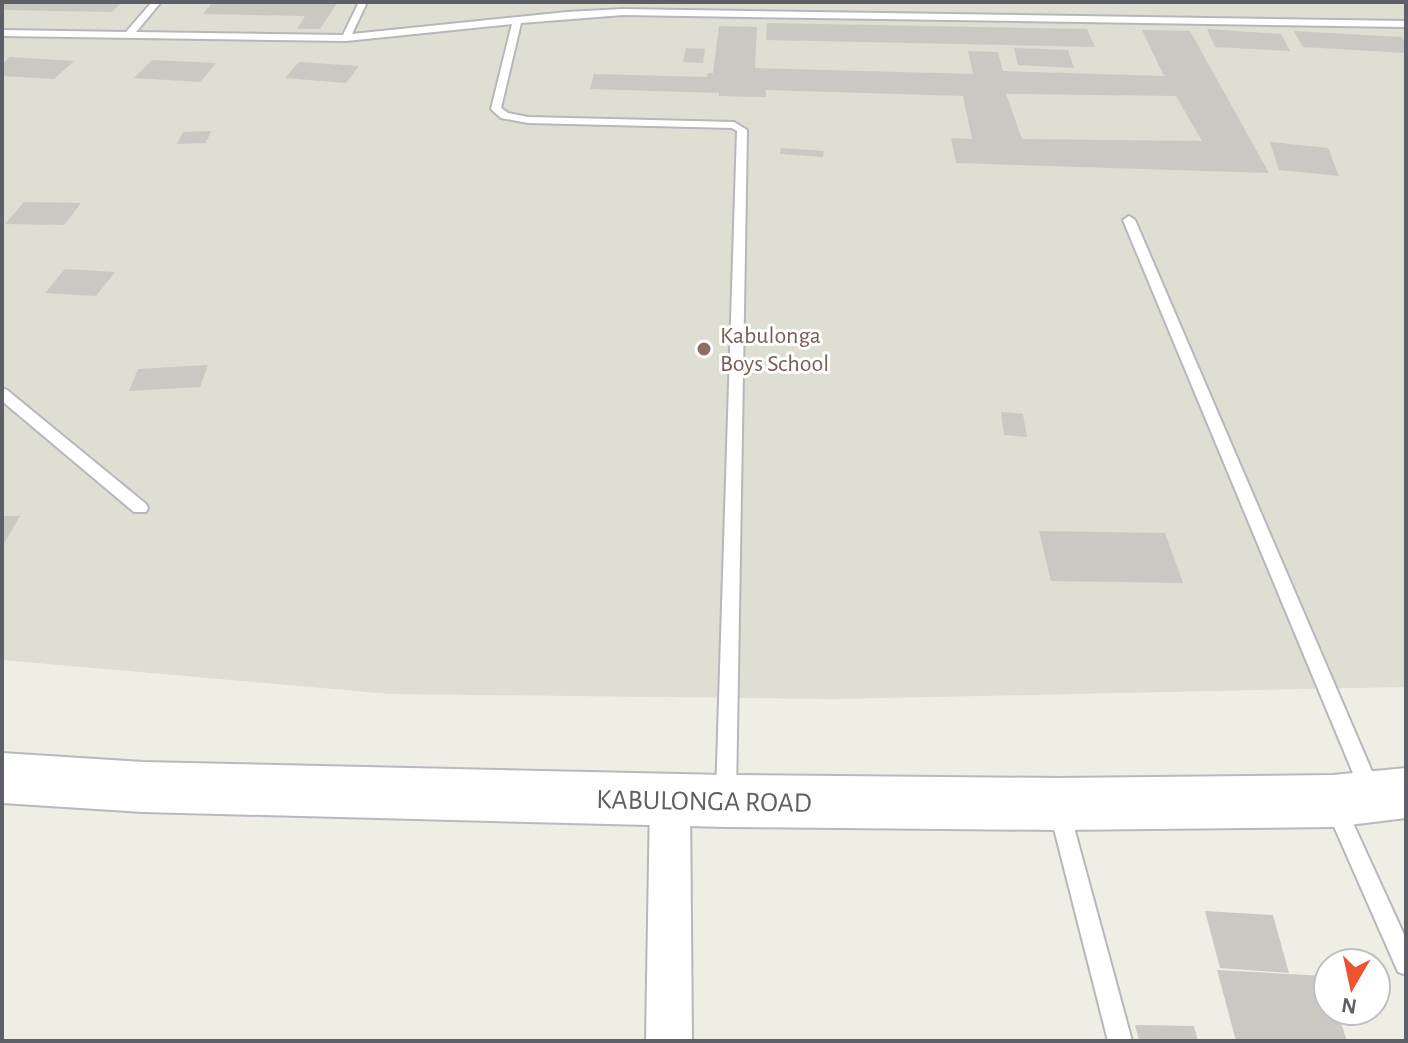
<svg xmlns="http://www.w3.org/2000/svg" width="1408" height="1043" font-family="'Alegreya Sans',sans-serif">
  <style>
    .education { fill: #dfded3 }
    .building { fill: #cac8c2; fill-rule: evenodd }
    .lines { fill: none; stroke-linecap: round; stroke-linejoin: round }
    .service-casing { stroke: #b5b7bc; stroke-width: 4 }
    .minor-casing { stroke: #b5b7bc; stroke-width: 4 }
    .secondary-casing { stroke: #b6b9bf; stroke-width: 4 }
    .service { fill: #fff; fill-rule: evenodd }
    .minor { fill: #fff; fill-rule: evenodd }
    .secondary { fill: #fff; fill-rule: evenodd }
    .education-dot { fill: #8d6e63; stroke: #fff; stroke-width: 3 }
    .labels { text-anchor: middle; stroke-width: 6; stroke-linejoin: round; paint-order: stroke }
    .education-label { font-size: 24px; fill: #785e54; stroke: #fff; text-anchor: start }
    .near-street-label { font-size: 28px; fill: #5d6066; stroke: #fff }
  </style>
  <rect width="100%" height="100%" fill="#efeee5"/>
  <polygon class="education" points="2,2 1406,2 1406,687 836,699 390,694 2,660"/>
  <g class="building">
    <polygon points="2,2 122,2 112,12 2,10"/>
    <polygon points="213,2 311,3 338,2 320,29 297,29 305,16 203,14"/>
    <polygon points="767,23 1087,29 1095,47 766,40"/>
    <path d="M719 26 757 27 755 68 973 74 968 51 998 52 1003 71 1164 76 1142 30 1190 31 1269 173 956 163 951 138 972 139 963 96 766 90V97L719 96V93L590 89 594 74 707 77 708 73H713ZM1006 94 1176 96 1202 141 1022 139Z"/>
    <polygon points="1207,29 1281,34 1290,51 1215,47"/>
    <polygon points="1294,31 1402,37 1406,43 1406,53 1303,47"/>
    <polygon points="686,48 705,49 703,63 683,62"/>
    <polygon points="1014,48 1068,50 1074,68 1018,65"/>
    <polygon points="10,57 74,61 54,79 2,76 2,64"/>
    <polygon points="152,60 216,63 200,82 134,78"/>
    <polygon points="299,62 359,66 346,83 285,78"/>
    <polygon points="211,131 206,143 177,144 183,132"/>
    <polygon points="1270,142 1328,148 1339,176 1279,170"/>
    <polygon points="781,148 824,151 823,157 780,154"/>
    <polygon points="24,202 81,203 64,225 5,224"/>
    <polygon points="65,269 115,272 96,296 45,293"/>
    <polygon points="208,365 200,387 129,391 138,369"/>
    <polygon points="1001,412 1023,414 1027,437 1004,435"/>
    <polygon points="2,516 20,516 2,547"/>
    <polygon points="1039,531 1165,533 1183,583 1051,581"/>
    <polygon points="1205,911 1273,915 1289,973 1220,968"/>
    <polygon points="1217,970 1326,976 1328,1011 1337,1011 1347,1041 1236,1041"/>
    <polygon points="1135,1025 1194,1026 1198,1041 1139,1041"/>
  </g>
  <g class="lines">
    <g class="service-casing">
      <g id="service">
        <polygon points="152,2 161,2 136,32 343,35 359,2 367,2 352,34 567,12 623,9 1406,21 1406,27 623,15 521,23 501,108 508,113 528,117 734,122 747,130 736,795 733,802 726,804 719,802 716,795 737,131 732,128 528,123 501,118 491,109 512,24 346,41 2,36 2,30 126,32"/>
        <polygon points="1129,216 1135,220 1380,790 1377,797 1370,799 1363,797 1360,790 1123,220"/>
        <polygon points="2,388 7,390 146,504 148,508 146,512 134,512 2,401"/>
        <polygon points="1335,797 1342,799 1406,939 1406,975 1398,972 1325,806 1328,799"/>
        <polygon points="1059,800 1066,802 1069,809 1132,1041 1108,1041 1049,809 1052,802"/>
      </g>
    </g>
    <g class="minor-casing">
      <polygon id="minor" points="670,781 684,787 690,800 692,1041 646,1041 650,800 656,787"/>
    </g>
    <g class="secondary-casing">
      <polygon id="secondary" points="2,753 143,762 726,775 1058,778 1333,775 1406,768 1406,818 1333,827 1058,830 726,827 143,812 2,803"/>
    </g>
    <use href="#service" class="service"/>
    <use href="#minor" class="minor"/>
    <use href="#secondary" class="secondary"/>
  </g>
  <circle class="education-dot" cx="704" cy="349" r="8"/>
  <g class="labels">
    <g class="education-label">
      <text x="720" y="343">Kabulonga<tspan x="720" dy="28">Boys School</tspan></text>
    </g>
    <g class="near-street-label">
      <text transform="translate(704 800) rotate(1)" y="10">KABULONGA ROAD</text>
    </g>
  </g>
  <rect width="1408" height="1043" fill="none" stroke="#5d6066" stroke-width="8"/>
  <g transform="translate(1352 987) rotate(189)"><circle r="38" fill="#ffffff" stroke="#bebfc2" stroke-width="2"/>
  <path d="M0-6L14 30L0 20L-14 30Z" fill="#ec532e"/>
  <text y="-12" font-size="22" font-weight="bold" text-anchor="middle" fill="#5d6066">N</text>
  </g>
</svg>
